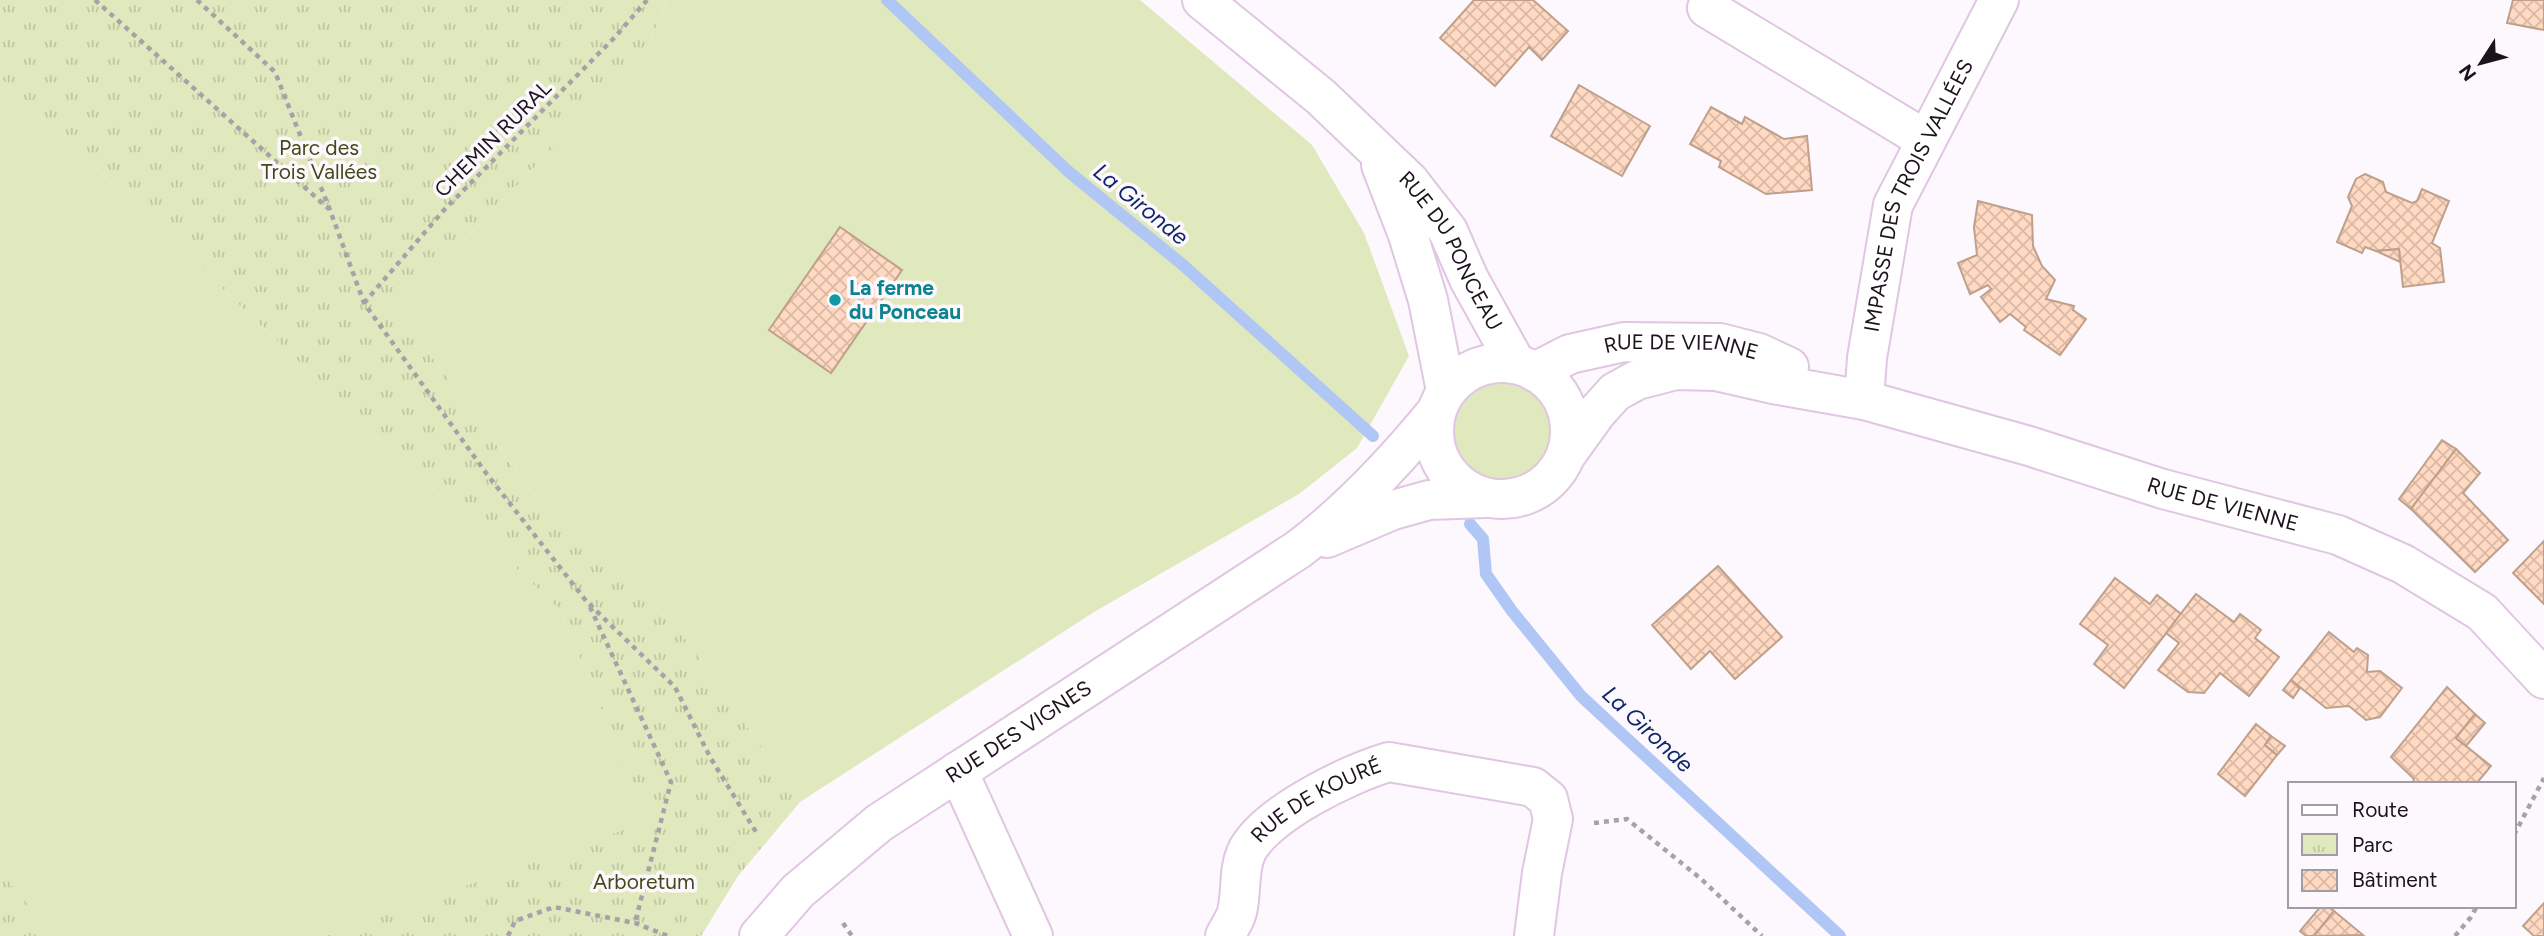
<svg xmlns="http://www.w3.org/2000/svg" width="2544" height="936" font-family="Figtree,sans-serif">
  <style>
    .grass { fill: #e0e8bd }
    .park { fill: url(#park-tufts) }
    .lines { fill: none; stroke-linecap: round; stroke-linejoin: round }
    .stream { stroke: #b0c7f6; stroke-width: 12 }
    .building { fill: url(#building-cross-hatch); stroke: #bfa08b; stroke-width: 2 }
    .street-casing { stroke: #e0c6e2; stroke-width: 42 }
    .path { stroke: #a8a1a9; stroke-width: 4.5; stroke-dasharray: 5 5; stroke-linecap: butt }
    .street { stroke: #fff; stroke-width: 38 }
    .culture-dot { fill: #0f9aa8; stroke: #fdf8fe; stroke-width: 2.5 }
    .labels { text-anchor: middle; stroke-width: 7; stroke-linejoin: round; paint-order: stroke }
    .street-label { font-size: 21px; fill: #1c131c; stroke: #fdf8fe }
    .park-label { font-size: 21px; fill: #434918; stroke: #fdf8fe }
    .culture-label { font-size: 21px; font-weight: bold; fill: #0d838f; stroke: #fdf8fe; text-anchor: start }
    .water-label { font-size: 23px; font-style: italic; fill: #0e2768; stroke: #fdf8fe }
  </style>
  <defs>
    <pattern id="park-tufts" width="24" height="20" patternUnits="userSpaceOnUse" patternTransform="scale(1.75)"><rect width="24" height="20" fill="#e0e8bd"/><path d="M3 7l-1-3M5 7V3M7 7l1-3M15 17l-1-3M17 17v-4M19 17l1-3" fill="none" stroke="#c0c6a2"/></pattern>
    <pattern id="building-cross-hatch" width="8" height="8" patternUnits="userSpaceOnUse" patternTransform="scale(1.75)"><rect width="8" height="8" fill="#ffd9c1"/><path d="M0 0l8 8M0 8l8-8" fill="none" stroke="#dab9a5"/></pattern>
  </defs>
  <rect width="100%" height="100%" fill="#fdf8fe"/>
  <g class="grass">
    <polygon points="667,0 1140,0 1312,145 1364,233 1409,356 1357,448 1299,494 1094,612 800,802 679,630 530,490 397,310 646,51"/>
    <polygon points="0,77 559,609 650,822 325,936 54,936 0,871"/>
    <circle cx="1503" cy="430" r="54"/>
  </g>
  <g class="park">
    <polygon points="0,0 667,0 646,51 397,310 530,490 679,630 800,802 738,876 701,936 325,936 649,821 559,609 0,77"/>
    <polygon points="0,871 54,936 0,936"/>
  </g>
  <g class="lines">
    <g class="stream">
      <polyline points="887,0 1069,172 1183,265 1373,436"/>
      <polyline points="1470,524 1483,539 1486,574 1512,611 1581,696 1840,936"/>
    </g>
  </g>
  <g class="building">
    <polygon points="1474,0 1533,0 1568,31 1542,60 1529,47 1495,86 1440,38"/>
    <polygon points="2513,0 2544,0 2544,30 2507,23"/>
    <polygon points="1579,85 1650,126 1622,176 1551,136"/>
    <polygon points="1711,107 1742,124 1745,117 1784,139 1807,136 1812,190 1766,194 1719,167 1721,161 1690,144"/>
    <polygon points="2365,174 2383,182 2386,192 2412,203 2417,201 2422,189 2449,201 2432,243 2440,248 2444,282 2403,287 2399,249 2376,251 2365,247 2362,253 2337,242 2352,206 2348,197 2356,179"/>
    <polygon points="1978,201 2032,215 2033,246 2042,266 2055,280 2046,299 2074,306 2073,310 2086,319 2060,355 2024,330 2026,327 2010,314 2000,322 1981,297 1991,289 1988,285 1970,294 1958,263 1977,255 1974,227"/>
    <polygon points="840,227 902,270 831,373 769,330"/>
    <polygon points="2399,249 2400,262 2376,251"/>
    <polygon points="2442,440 2456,449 2411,509 2399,499"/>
    <polygon points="2456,449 2480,473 2463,493 2508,540 2475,572 2411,509"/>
    <polygon points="2544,541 2544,604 2513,573"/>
    <polygon points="1718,566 1782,637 1735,679 1710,651 1691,669 1652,625"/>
    <polygon points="2115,578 2150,604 2157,595 2181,614 2124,688 2094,664 2108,645 2080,624"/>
    <polygon points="2196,594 2234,622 2240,614 2261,630 2255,638 2279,657 2249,696 2220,673 2204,693 2188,692 2158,670 2179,643 2166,633"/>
    <polygon points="2329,632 2354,652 2357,648 2368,655 2367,672 2380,671 2402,688 2380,717 2366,720 2349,706 2326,708 2291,680"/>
    <polygon points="2291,680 2300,688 2293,698 2283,690"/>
    <polygon points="2447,687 2475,714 2456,738 2491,766 2476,784 2412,784 2414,779 2391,757"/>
    <polygon points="2475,714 2485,723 2466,746 2456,738"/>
    <polygon points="2256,724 2271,736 2265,745 2277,755 2245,796 2218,774"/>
    <polygon points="2271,736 2285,746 2277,755 2265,745"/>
    <polygon points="2544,903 2544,936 2534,936 2523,926"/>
    <polygon points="2321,906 2327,906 2334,911 2314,936 2306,936 2300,931"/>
    <polygon points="2334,911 2363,935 2314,936"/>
  </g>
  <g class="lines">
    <g class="street-casing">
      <g id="street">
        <path id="s1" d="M1202 0 1321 97 1409 181 1448 231 1469 279 1515 362"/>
        <polyline points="1707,8 1926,140"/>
        <polyline points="1381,165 1408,235 1428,300 1446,391"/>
        <circle cx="1502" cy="431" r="68"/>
        <path id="s2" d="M1535 372 1570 354 1624 342 1720 343 1759 353 1789 367"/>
        <path id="s3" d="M1864 400 1867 358 1893 205 1999 0"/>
        <path id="s4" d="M1566 455 1597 412 1615 392 1637 380 1676 370 1716 371 1773 384 1864 400 2029 446 2163 489 2338 535 2403 564 2482 612 2544 679"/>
        <polyline points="1327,538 1393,510 1429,500 1486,498"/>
        <polyline points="958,771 1033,936"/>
        <path id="s5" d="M759 936 798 891 879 823 1299 549C1350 510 1395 462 1436 412"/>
        <path id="s6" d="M1225 936C1229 928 1235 920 1237 912 1242 892 1238 872 1246 853 1263 815 1350 773 1389 762L1533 787 1548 799 1553 819 1542 873 1534 936"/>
      </g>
    </g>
    <g class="path">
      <polyline points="95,0 329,209"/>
      <polyline points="197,0 275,72 330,210 364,303 486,473 587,602 675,687 710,757 756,832"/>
      <polyline points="364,303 444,210 615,37 647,0"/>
      <polyline points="590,607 671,782 635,923"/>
      <polyline points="1594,823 1627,819 1700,878 1762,936"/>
      <polyline points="2514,835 2544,778"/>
      <polyline points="843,923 852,936"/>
      <polyline points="508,936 515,921 554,907 635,923 668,936"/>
      <polyline points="2455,936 2471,917 2477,906"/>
    </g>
    <use href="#street" class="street"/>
  </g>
  <circle class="culture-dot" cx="835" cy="300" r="7"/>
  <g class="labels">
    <g class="street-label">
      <text transform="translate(493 139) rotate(-45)" y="7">CHEMIN RURAL</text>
      <text dy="7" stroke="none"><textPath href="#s3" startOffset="214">IMPASSE DES TROIS VALLÉES</textPath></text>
      <text dy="7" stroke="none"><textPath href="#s1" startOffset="357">RUE DU PONCEAU</textPath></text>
      <text dy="7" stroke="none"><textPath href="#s2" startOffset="152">RUE DE VIENNE</textPath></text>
      <text dy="7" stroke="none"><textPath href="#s4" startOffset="710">RUE DE VIENNE</textPath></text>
      <text dy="7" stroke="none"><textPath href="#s5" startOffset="332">RUE DES VIGNES</textPath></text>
      <text dy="7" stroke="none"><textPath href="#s6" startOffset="177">RUE DE KOURÉ</textPath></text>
    </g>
    <g class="park-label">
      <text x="319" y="155">Parc des<tspan x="319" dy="24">Trois Vallées</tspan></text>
      <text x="644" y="889">Arboretum</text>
    </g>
    <g class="culture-label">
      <text x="849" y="295">La ferme<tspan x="849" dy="24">du Ponceau</tspan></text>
    </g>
    <g class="water-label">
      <text transform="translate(1141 204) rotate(39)" y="8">La Gironde</text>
      <text transform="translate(1648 729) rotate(43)" y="8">La Gironde</text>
    </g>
  </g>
  <rect x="2288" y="782" width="228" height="126" fill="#fdf8fe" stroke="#a39ca4" stroke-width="2"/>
  <rect x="2302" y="805" width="35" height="10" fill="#ffffff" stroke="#a39ca4" stroke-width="2"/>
  <text x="2352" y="817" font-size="21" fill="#1c131c">Route</text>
  <rect x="2302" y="834" width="35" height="21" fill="url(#park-tufts)" stroke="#a39ca4" stroke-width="2"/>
  <text x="2352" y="852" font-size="21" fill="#1c131c">Parc</text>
  <rect x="2302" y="870" width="35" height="21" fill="url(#building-cross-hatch)" stroke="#a39ca4" stroke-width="2"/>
  <text x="2352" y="887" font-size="21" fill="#1c131c">Bâtiment</text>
  <g transform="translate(2481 63) rotate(234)" stroke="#fdf8fe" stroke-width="5" paint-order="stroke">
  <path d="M0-5L12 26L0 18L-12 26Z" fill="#1c131c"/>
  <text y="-10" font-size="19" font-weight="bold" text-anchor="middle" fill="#1c131c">N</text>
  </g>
</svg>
